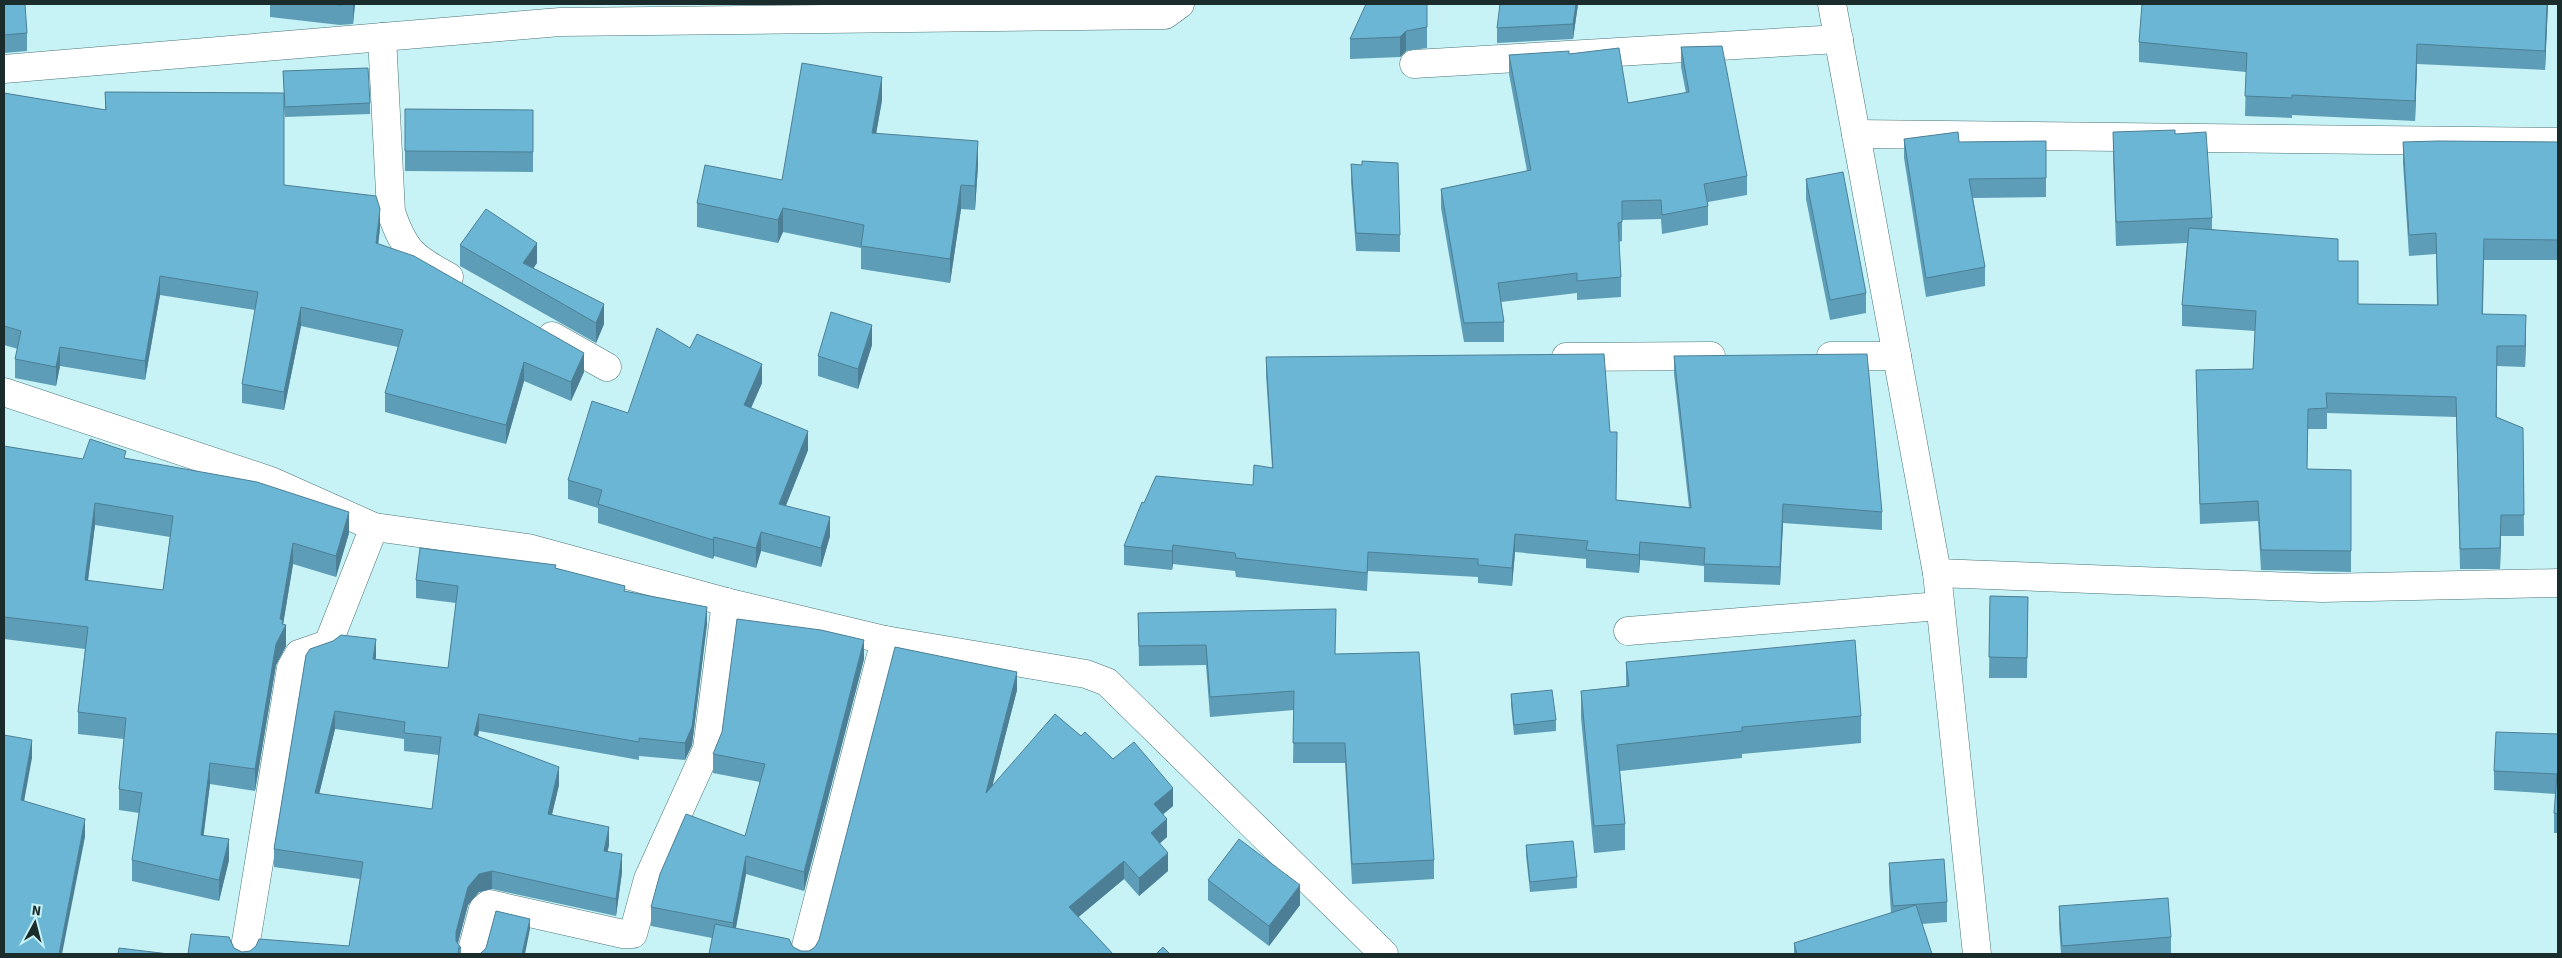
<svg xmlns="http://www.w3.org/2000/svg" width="2562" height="958" font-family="'Source Sans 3',sans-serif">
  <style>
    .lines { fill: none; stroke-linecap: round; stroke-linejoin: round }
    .minor-casing { stroke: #4c7477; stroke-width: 29 }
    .minor { stroke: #fff; stroke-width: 28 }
    .wall { fill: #5d9db7; fill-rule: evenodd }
    .shaded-wall { fill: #4c7f95 }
    .building { fill: #6cb6d5; stroke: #4c7f95; fill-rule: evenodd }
  </style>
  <rect width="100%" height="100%" fill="#c7f3f6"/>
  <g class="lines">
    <g class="minor-casing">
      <g id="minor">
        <polyline points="1832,4 1937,573 1977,954"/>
        <path d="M382 37 391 212C405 252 413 257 449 277"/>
        <polyline points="1414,64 1839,39"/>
        <polyline points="4,69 560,22 1165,15 1180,4"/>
        <polyline points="1856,134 2558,142"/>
        <polyline points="552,336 607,367"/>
        <polyline points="1831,356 1897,356"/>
        <polyline points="1566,357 1711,356"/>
        <polyline points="4,392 271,481 374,527 528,548 726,602 885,640 1086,674 1107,682 1384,954"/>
        <polyline points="1937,573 2322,588 2558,583"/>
        <polyline points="1628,631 1940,606"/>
        <polyline points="244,954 291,668 299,654 328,644 374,527"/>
        <polyline points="471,954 483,909 489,904 623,934 633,934 648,879 707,749 726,602"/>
        <polyline points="804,954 885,640"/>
      </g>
    </g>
    <use href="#minor" class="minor"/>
  </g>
  <g class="wall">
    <polygon points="4,4 27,33 27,51 4,53"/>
    <polygon points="270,4 355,4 353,24 340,25 270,17"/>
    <polygon points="1427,4 1427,48 1406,51 1400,57 1350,59 1350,39"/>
    <polygon points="1578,4 1573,39 1497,43 1497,28"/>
    <polygon points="2307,4 2548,4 2545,70 2417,64 2415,121 2292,115 2292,118 2245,116 2246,72 2139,62 2139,42"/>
    <polygon points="1681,47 1747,176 1747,195 1708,202 1708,225 1662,234 1661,219 1622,220 1622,241 1619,242 1621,277 1621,297 1577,300 1577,293 1501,302 1504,322 1504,342 1464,342 1441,208 1441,189 1527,171 1509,74 1509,55 1569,54 1628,103 1686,93 1681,67"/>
    <polygon points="283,71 370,103 370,114 285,117 284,106 284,185 380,228 378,244 584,372 571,401 524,381 506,444 385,412 385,393 398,347 301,326 284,410 242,403 242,384 255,310 160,295 145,380 60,366 56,386 15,378 15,359 18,349 4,345 4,93 105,110 105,92 284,93"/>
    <polygon points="882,100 876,134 978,165 975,210 961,209 950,283 861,269 861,248 783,232 778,243 697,227 697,203 782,180"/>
    <polygon points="405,109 533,110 533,172 405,171"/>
    <polygon points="2113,132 2175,134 2212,218 2212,229 2338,261 2358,304 2437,305 2436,254 2409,256 2403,163 2403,142 2558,142 2558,260 2484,260 2483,314 2526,336 2525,367 2497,366 2497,417 2523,428 2524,536 2501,536 2500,569 2460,569 2456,417 2327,413 2327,429 2308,429 2307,469 2351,470 2351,572 2261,570 2258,521 2200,524 2196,370 2253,369 2255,331 2182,326 2182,305 2187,243 2116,246 2113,156"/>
    <polygon points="1904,139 1959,142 2046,141 2046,197 1973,198 1985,267 1985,286 1926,297 1904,158"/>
    <polygon points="1351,164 1400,235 1400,252 1356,251 1351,182"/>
    <polygon points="1806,179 1866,293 1866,313 1830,320 1806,199"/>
    <polygon points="460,245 537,263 533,268 604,324 596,343 460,266"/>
    <polygon points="872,345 858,389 818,376 818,356"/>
    <polygon points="690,348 762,383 751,408 808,450 786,505 830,536 821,567 761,551 756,568 714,556 713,559 598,523 598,508 568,499 568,480 628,413"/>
    <polygon points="1674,356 1882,512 1882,530 1783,523 1780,585 1704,582 1704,566 1640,560 1639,573 1586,568 1586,559 1515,552 1512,586 1478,583 1478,577 1368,571 1367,591 1236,577 1235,571 1173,564 1172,570 1124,565 1124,546 1144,503 1253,485 1272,467 1266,375 1266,357 1610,432 1617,451 1616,500 1689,507 1674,374"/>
    <path d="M4 446 83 459 126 458 349 533 336 577 293 564 283 624 286 646 276 665 255 791 210 784 203 836 229 860 219 901 132 881V860L139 813 119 810V789L124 739 78 734V712L85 649 4 639ZM95 525 170 537 163 590 88 581Z"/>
    <path d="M556 568 625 592 707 624 692 745 685 760 639 756V760L479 731 478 736 559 785 552 814 609 845 607 852 622 872 616 916 492 889 479 892 468 905 458 943 461 948V954H188L234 948 242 952 349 946 360 879 274 867V849L306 655 376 657 375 660 448 668 456 603 416 598V580ZM335 729 404 739V751L439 755 432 809 319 794Z"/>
    <polygon points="1990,596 2028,597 2027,678 1989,678"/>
    <polygon points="1138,613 1336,654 1434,860 1434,879 1352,884 1345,763 1293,763 1294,710 1210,717 1206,665 1139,666"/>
    <polygon points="864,659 804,891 746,874 736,928 793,947 801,951 809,951 815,947 1017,690 992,786 1081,736 1113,759 1173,806 1163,814 1167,837 1160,843 1168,871 1139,896 1124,879 1078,917 1113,954 709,954 712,938 651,926 651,907 745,836 760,782 713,773 713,754"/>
    <polygon points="1626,662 1861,716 1861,743 1742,754 1742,758 1620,771 1625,824 1625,850 1594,853 1581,718 1581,691 1626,686"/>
    <polygon points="1511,694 1556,720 1556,731 1514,735 1511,705"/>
    <polygon points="2558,734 2558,833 2554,833 2554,813 2556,794 2494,790 2494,771"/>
    <polygon points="1526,845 1577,877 1577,888 1530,892 1526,855"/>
    <polygon points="1889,863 1947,902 1947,922 1922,924 1932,954 1794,954 1794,943 1891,913 1889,883"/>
    <polygon points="1208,880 1300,905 1269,946 1208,900"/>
    <polygon points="2059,906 2171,937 2171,954 2061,954 2059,926"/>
    <polygon points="2558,910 2558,937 2557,937 2557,917"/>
  </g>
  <g class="shaded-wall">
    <polygon points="353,4 355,4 353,24"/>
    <polygon points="1576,4 1578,4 1573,39 1573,24"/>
    <polygon points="2547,4 2548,4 2545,70 2545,51"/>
    <polygon points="1406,31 1406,51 1400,57 1400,37"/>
    <polygon points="2417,44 2417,64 2415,121 2415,101"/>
    <polygon points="882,77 882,100 872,157 872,133"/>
    <polygon points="978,141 978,165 975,210 975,186"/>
    <polygon points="961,185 961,209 950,283 950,259"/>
    <polygon points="783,208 783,232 778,243 778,220"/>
    <polygon points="380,209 380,228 376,262 376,243"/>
    <polygon points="537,243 537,263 524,282 523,263"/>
    <polygon points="160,276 160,295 145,380 145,361"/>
    <polygon points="604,304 604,324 596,343 596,323"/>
    <polygon points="301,307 301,326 284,410 284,392"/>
    <polygon points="2526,315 2526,336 2525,367 2525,346"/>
    <polygon points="872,325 872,345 858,389 858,369"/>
    <polygon points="60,347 60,366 56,386 56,367"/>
    <polygon points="584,353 584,372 571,401 571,382"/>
    <polygon points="524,362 524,381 506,444 506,425"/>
    <polygon points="762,364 762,383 744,424 744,405"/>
    <polygon points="808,431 808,450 779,523 779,504"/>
    <polygon points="95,503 95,525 85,602 85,580"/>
    <polygon points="1783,504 1783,523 1780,585 1780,567"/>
    <polygon points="349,512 349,533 336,577 336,556"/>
    <polygon points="2501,515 2501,536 2500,569 2500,548"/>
    <polygon points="830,517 830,536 821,567 821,548"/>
    <polygon points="761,532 761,551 756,568 756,548"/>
    <polygon points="1515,534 1515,552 1512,586 1512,568"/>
    <polygon points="714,537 714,556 713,559 713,540"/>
    <polygon points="1640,542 1640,560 1639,573 1639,555"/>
    <polygon points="293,543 293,564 283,625 286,625 286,646 276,665 255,791 255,769"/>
    <polygon points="1173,545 1173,564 1172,570 1172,551"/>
    <polygon points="707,607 707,624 692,745 685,760 685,743"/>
    <polygon points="376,639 376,657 373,677 373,659"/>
    <polygon points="864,640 864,659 804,891 804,872"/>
    <polygon points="1017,672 1017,690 986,811 986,793"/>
    <polygon points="335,711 335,729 315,811 315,793"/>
    <polygon points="479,714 479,731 474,752 474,735"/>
    <polygon points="32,740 32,758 21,818 21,800"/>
    <polygon points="210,763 210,784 201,857 201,835"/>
    <polygon points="559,767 559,785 548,831 548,814"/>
    <polygon points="1173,788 1173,806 1154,822 1154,804"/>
    <polygon points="85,819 85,837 62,954 59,954"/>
    <polygon points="1167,819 1167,837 1151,851 1151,833"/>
    <polygon points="609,827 609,845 604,869 604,851"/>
    <polygon points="229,839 229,860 219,901 219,880"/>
    <polygon points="1168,853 1168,871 1139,896 1139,878"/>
    <polygon points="622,854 622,872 616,916 616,899"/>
    <polygon points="746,856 746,874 733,942 733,923"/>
    <polygon points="1124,861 1124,879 1069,925 1069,907"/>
    <polygon points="492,871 492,889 479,892 468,905 456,950 456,932 468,887 479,874"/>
    <polygon points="1300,885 1300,905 1269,946 1269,926"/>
    <polygon points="530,919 530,929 525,954 522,954"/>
  </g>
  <g class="building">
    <polygon points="4,4 25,4 27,33 4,35"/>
    <polygon points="330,4 352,4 340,5"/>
    <polygon points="1366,4 1427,4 1427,27 1406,31 1400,37 1350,39"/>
    <polygon points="1500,4 1576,4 1573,24 1497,28"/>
    <polygon points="2142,4 2547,4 2545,51 2417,44 2415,101 2292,95 2292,98 2245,96 2247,53 2139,42"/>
    <polygon points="1722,46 1747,176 1704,184 1708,206 1662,215 1661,200 1622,201 1622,222 1618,223 1621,277 1577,281 1577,273 1498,283 1504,322 1464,323 1441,189 1531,170 1509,55 1569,51 1569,54 1619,48 1628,103 1689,92 1681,47"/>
    <polygon points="802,63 882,77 872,133 978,141 975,186 961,185 950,259 861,246 864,225 783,208 778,220 697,203 705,165 782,180"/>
    <polygon points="368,68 370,103 285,107 283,71"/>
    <polygon points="105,92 284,93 284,185 376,196 380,209 376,243 414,256 584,353 571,382 524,362 506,425 385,393 403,330 301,307 284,392 242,384 258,292 160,276 145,361 60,347 56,367 15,359 21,331 4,326 4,93 106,110"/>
    <polygon points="405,109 533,110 533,152 405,151"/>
    <polygon points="2175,130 2175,134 2206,132 2212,218 2116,222 2113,132"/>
    <polygon points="1958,132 1959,142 2046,141 2046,178 1969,179 1985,267 1926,278 1904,139"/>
    <polygon points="2438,141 2558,142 2558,240 2484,239 2482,314 2526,315 2525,346 2497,346 2496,417 2523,428 2524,515 2501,515 2500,548 2460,549 2456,397 2326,393 2327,408 2308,409 2307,469 2351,470 2351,551 2261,550 2258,501 2200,504 2196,370 2253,369 2256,311 2182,305 2189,228 2338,239 2338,261 2358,261 2358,304 2438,305 2436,233 2409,235 2403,142"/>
    <polygon points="1362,161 1398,163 1400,235 1356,233 1351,164 1362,165"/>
    <polygon points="1843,172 1866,293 1830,300 1806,179"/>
    <polygon points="486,209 537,243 523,263 604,304 596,323 460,245"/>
    <polygon points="831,312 872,325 858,369 818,356"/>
    <polygon points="657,328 690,348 697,334 762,364 744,405 808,431 779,504 830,517 821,548 761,532 756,548 714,537 713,540 598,504 602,490 568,480 592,401 628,413"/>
    <polygon points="1604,354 1610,432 1617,432 1616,500 1691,508 1674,356 1867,354 1882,512 1783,504 1780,567 1704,564 1705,548 1640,542 1639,555 1586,550 1588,541 1515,534 1512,568 1478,565 1478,559 1368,552 1367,573 1236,558 1235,553 1173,545 1172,551 1124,546 1142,502 1144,503 1156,476 1253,485 1254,465 1273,468 1266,357"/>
    <path d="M90 439 126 451 124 458 257 482 349 512 336 556 293 543 280 619 283 620 282 624 286 625 276 644 255 769 210 763 201 835 229 839 219 880 132 860 142 793 119 789 126 718 78 712 88 627 4 617V446L83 459ZM95 503 173 516 163 590 85 580Z"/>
    <path d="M420 548 556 565 555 568 625 586 624 591 707 607 692 727 685 743 639 738V742L479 714 474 735 559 767 548 814 609 827 604 851 622 854 616 899 492 871 479 874 468 887 456 932V941L461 948 459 947 458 954H188L191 934 229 937 234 948 242 952 250 951 256 946 259 939 349 946 363 862 274 849 306 655 310 649 333 641 341 635 376 639 373 659 448 668 458 586 416 580ZM335 711 405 722 404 733 441 737 432 809 315 793Z"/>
    <polygon points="1990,596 2028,597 2027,658 1989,657"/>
    <polygon points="1336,609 1335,654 1419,652 1434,860 1352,864 1345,743 1293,743 1294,691 1210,697 1206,645 1139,646 1138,613"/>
    <polygon points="737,619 821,630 864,640 804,872 746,856 733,923 651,907 660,874 686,814 745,836 765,764 713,754 722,732"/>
    <polygon points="1855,640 1861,716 1742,727 1742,731 1617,745 1625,824 1594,826 1581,691 1629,686 1626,662"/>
    <polygon points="895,647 1017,672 986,793 1055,714 1081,736 1085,732 1113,759 1134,742 1173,788 1154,804 1167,819 1151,833 1168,853 1139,878 1124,861 1069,907 1113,954 709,954 715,924 789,939 793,947 801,951 809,951 815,947 819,940"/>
    <polygon points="1552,690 1556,720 1514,725 1511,694"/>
    <polygon points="2496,732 2558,734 2558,814 2554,813 2557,774 2494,771"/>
    <polygon points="4,735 32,740 21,800 85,819 59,954 4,954"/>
    <polygon points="1239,839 1300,885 1269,926 1208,880"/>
    <polygon points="1573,841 1577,877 1530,882 1526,845"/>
    <polygon points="1944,859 1947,902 1893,906 1889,863"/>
    <polygon points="2168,898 2171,937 2062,946 2059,906"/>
    <polygon points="1916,905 1932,954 1797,954 1794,943"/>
    <polygon points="496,911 530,919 522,954 480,954 486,948"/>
    <polygon points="1163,947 1170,954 1156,954"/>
    <polygon points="119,948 169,954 118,954"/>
  </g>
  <rect width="2562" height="958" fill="none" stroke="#1b2c2d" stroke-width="10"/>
  <g transform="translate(35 923) rotate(7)" stroke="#c7f3f6" stroke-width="4" paint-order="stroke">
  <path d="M0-4L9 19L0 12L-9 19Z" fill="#1b2c2d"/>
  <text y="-8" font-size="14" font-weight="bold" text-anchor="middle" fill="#1b2c2d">N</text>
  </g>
</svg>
